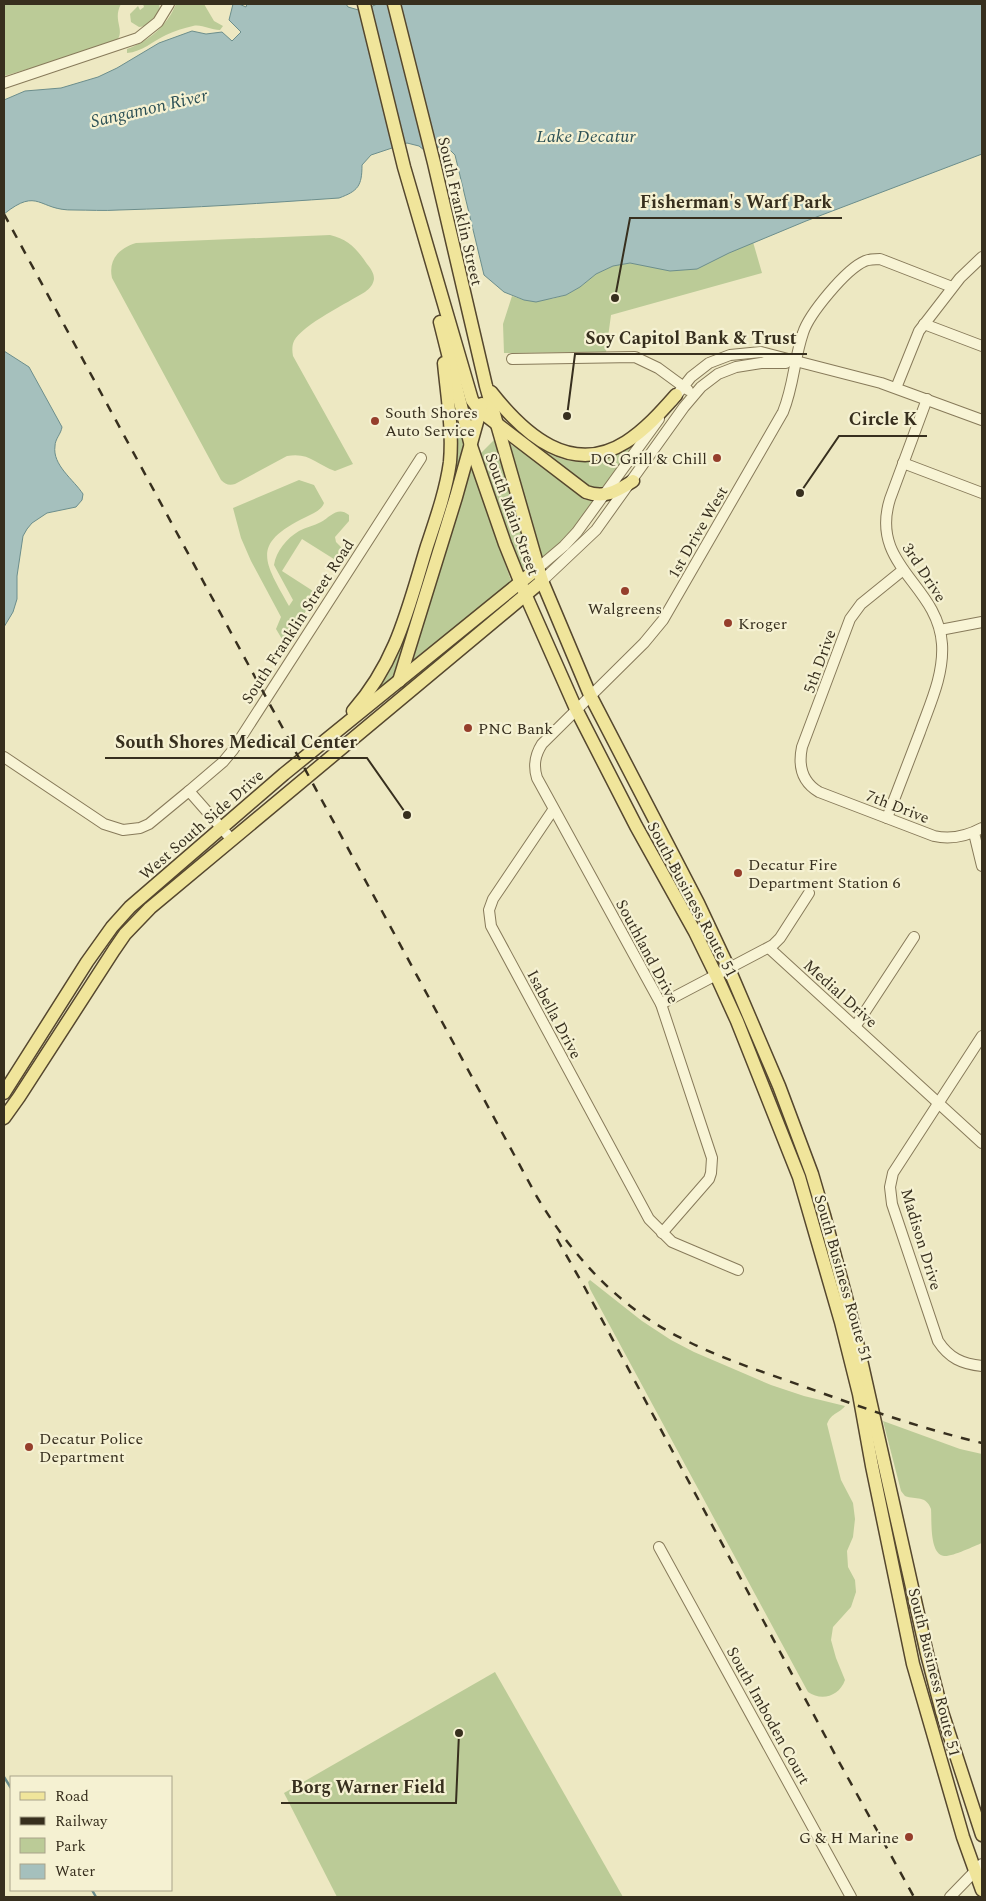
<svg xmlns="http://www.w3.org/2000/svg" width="986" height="1901" font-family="Spectral,serif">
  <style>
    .green { fill: #bbcb97 }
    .water { fill: #a5c0bd; stroke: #6c8e8c }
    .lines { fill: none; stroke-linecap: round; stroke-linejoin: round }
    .stream { stroke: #6c8e8c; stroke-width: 2.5 }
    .minor-casing { stroke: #877a5a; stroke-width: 12 }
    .major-casing { stroke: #55472e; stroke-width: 15 }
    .minor { stroke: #f8f4d5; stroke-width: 10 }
    .major { stroke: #f0e59b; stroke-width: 12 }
    .rail { stroke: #372f1e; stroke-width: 2.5; stroke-dasharray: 9 9; stroke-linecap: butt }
    .poi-dot { fill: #953e2b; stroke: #f5f1d2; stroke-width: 2 }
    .labels { text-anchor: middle; stroke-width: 4.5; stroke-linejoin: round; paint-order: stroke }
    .street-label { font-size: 16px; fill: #372f1e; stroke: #f5f1d2 }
    .poi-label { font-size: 16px; fill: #372f1e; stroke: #f5f1d2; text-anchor: start }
    .water-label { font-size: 18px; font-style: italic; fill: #2d5156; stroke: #f5f1d2 }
    .leader { fill: none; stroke: #372f1e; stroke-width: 2 }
    .callout-dot { fill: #372f1e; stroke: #f5f1d2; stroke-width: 2 }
    .callout-label { font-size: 18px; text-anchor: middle; font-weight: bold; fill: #372f1e; stroke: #f5f1d2; stroke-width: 4.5; stroke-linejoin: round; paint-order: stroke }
  </style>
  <rect width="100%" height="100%" fill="#ede8c2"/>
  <g class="green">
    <path d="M4 4H121C111 22 129 32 113 44L4 76Z"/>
    <path d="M143 4H159C162 15 150 26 139 27L131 22 130 14 138 6 140 10 144 7Z"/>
    <path d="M176 4H204L214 21 223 26 220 30C210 30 202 24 193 26 184 28 174 31 166 35 153 41 142 52 127 53V49C149 41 167 26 176 4Z"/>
    <path d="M330 235C348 239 357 249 367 264 371 269 374 273 374 279 373 285 370 288 365 292 349 302 302 325 294 341 292 345 292 351 293 356L353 464 335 471C316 464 309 452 287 456L235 484C229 486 225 484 221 480L112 278C108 260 119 248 136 243Z"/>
    <polygon points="753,242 762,273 611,315 606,352 504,353 503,324 512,296 524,300 551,299 566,295 580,287 596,274 613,266 630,263 649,266 729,253"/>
    <polygon points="452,405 456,409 466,445 396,678 379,693 370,695 444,499"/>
    <path d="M501 419C549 457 571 478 632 446L633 448 605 489 587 487Z"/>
    <polygon points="495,439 527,549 528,563 525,571 519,567 479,455"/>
    <polygon points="508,443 522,451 583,499 596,502 567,537 542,559"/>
    <polygon points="471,462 487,514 512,583 407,671"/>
    <path d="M299 480 314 485 324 503C321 511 313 513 306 517 250 544 264 561 289 606L293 600 274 565C276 551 287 538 299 531 306 527 314 526 321 522 331 516 338 506 349 515V521L335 537 336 542 343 549 342 555 337 561 302 539 282 571 313 591 318 584 321 587 285 644 276 629 281 617 251 561 241 538 233 508Z"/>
    <polygon points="499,604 503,606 400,691 403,683"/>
    <path d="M590 1280 642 1321 671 1340 694 1352 771 1385 804 1396 845 1406C839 1414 832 1412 827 1424L841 1480 853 1503 855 1519 853 1537 847 1551 848 1567 855 1580 856 1592 851 1607 833 1627 831 1640 836 1658 845 1680C839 1697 821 1701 808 1692L590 1289 588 1282Z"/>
    <path d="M883 1421 960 1449 982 1454V1543C974 1546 952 1557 944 1556 929 1554 932 1520 931 1509 926 1495 916 1500 905 1496L901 1491Z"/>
    <polygon points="495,1672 623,1897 337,1897 284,1793"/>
  </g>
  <g class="water">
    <path d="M233 4H239L246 7 247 4H346L348 7 362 11 377 4H982V154L806 221 729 253 697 269 670 271 630 263 613 266 596 274 580 287 566 295 536 302 524 300 504 292 484 275 455 155 448 148 439 147 424 150 419 146 407 143 371 155 362 165C362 186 358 191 339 198 266 203 192 208 119 210 104 211 89 210 74 210 38 211 39 186 4 214V100L25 91 61 88 98 77 117 68 159 43 192 31 206 34 222 32 232 41 241 32 229 20Z"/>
    <path d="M4 351 29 367 62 427C61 434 55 439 55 446 52 465 74 480 83 494L82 500 76 507 47 513 32 523 27 529 23 536 17 576V599L13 612 4 627Z"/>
  </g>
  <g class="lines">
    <g class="stream">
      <polyline points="4,1777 11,1788"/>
      <polyline points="92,1890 96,1897"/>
    </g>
    <g class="minor-casing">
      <g id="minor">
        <polyline points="4,83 138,38 158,22 169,4"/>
        <polyline points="924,324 982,346"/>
        <polyline points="512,359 635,357 658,368 688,390"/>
        <polyline points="896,388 919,331 960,278 982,257"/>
        <polyline points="672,401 691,377 709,363 730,355 761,352 881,383 982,420"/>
        <polyline points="903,463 982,493"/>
        <polyline points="538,568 564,546 577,532 659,419"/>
        <path d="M903 570 861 604 850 619 802 747C798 766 802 782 819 792L934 836C951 840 967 836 982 828"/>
        <polyline points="542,581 596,530 684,407 701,387 718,374 736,367 761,363 786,363"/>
        <polyline points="940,630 982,622"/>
        <polyline points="4,757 104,824 123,830 140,828 149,824 189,791 232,840"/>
        <polyline points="189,791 223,762 233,750 421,458"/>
        <polyline points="553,810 493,899 489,910 491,926 649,1219 672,1242 738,1270"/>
        <path d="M887 818C898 789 909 760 920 732 930 704 944 675 942 644 938 584 869 566 890 499L927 399"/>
        <polyline points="974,833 982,866"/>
        <polyline points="769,948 982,1143"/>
        <polyline points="661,1004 773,945 780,938 809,893"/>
        <polyline points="855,1027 914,937"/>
        <path d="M982 1036 893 1173 890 1187 892 1204 938 1341C949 1358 962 1364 982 1366"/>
        <path d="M662 1233 709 1179 711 1173 712 1158 661 1004 537 778C533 765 535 755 542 744L644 643 663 620 783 412C794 385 794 359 803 333 809 314 846 269 865 261 870 259 874 259 880 259L952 287"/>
        <polyline points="659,1547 851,1897"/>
        <polyline points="950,1897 982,1864"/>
      </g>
    </g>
    <g class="major-casing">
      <g id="major">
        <path d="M364 4 404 167 472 400 480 411 586 492C605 499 617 491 633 481"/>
        <polyline points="394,4 434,163 486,386 542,581 590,695 698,903 729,969 779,1086 812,1174 824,1215 852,1320 927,1654 942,1712 982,1835"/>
        <polyline points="440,322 471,446 505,544 526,596 576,709 636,826 695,932 716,975 737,1021 799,1177 841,1322 859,1394 872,1466 913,1664 963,1837 982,1890"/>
        <path d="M491 392C524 434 571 477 626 442 645 430 661 412 676 395"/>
        <polyline points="399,681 456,497 482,404"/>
        <path d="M353 711C397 661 408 608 427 546 436 519 446 491 450 462 453 429 447 395 444 363"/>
        <polyline points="4,1093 87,962 112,927 130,907 284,774 538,568"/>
        <polyline points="4,1118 19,1097 114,950 125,934 150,908 542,581"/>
      </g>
    </g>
    <use href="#minor" class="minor"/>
    <use href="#major" class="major"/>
    <g class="rail">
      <path d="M4 214 537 1197C574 1258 619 1308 685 1340 724 1360 767 1373 808 1388 866 1409 923 1429 982 1443"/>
      <polyline points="557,1239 585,1288 838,1760 914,1897"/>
    </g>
  </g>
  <g class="poi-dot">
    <circle cx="375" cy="421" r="5"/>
    <circle cx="717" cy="458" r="5"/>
    <circle cx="625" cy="591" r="5"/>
    <circle cx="728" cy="623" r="5"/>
    <circle cx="468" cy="728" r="5"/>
    <circle cx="738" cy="873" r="5"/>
    <circle cx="29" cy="1447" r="5"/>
    <circle cx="909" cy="1837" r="5"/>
  </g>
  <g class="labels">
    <g class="street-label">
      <text transform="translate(461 211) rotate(77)" y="6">South Franklin Street</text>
      <text transform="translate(513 514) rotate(70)" y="6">South Main Street</text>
      <text transform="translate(697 532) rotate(-60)" y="6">1st Drive West</text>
      <text transform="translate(925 572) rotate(57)" y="6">3rd Drive</text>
      <text transform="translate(297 621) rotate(-57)" y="6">South Franklin Street Road</text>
      <text transform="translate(819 661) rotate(-70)" y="6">5th Drive</text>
      <text transform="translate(898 806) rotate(21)" y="6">7th Drive</text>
      <text transform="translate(201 824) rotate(-41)" y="6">West South Side Drive</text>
      <text transform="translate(693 899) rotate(62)" y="6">South Business Route 51</text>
      <text transform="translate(648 951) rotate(62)" y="6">Southland Drive</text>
      <text transform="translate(841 993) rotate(42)" y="6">Medial Drive</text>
      <text transform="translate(555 1014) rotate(62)" y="6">Isabella Drive</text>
      <text transform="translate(922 1239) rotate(73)" y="6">Madison Drive</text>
      <text transform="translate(844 1278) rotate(74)" y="6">South Business Route 51</text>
      <text transform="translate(935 1672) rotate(76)" y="6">South Business Route 51</text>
      <text transform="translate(769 1715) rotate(61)" y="6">South Imboden Court</text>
    </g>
    <g class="poi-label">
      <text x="385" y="418">South Shores<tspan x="385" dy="18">Auto Service</tspan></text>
      <text x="707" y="464" text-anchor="end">DQ Grill &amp; Chill</text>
      <text x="625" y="614" text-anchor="middle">Walgreens</text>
      <text x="738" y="629">Kroger</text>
      <text x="478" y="734">PNC Bank</text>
      <text x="748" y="870">Decatur Fire<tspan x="748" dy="18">Department Station 6</tspan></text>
      <text x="39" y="1444">Decatur Police<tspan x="39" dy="18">Department</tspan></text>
      <text x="899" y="1843" text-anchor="end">G &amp; H Marine</text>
    </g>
    <g class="water-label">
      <text transform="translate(149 108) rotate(-13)" y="6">Sangamon River</text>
      <text x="586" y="142">Lake Decatur</text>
    </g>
  </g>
  <path class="leader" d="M615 298L630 218H842M567 416L575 354H807M800 493L839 436H927M407 815L367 758H105M459 1733L456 1803H281"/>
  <g class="callout-dot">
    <circle cx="615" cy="298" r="5"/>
    <circle cx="567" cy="416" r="5"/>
    <circle cx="800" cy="493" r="5"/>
    <circle cx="407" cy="815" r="5"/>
    <circle cx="459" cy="1733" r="5"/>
  </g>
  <g class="callout-label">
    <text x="736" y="208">Fisherman's Warf Park</text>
    <text x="691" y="344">Soy Capitol Bank &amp; Trust</text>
    <text x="883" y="425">Circle K</text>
    <text x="236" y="748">South Shores Medical Center</text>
    <text x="368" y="1793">Borg Warner Field</text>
  </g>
  <rect width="986" height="1901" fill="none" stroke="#372f1e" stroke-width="10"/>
  <rect x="10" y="1776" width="162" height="115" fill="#f5f1d2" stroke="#a9a38a"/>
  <rect x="20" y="1792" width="25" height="8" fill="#f0e59b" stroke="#a9a38a"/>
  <text x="55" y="1801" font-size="15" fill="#372f1e">Road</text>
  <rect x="20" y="1817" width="25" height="8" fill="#372f1e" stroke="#a9a38a"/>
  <text x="55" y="1826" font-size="15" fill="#372f1e">Railway</text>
  <rect x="20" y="1838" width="25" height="15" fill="#bbcb97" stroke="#a9a38a"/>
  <text x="55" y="1851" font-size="15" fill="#372f1e">Park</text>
  <rect x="20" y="1864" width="25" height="15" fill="#a5c0bd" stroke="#a9a38a"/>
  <text x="55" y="1876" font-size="15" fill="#372f1e">Water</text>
</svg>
